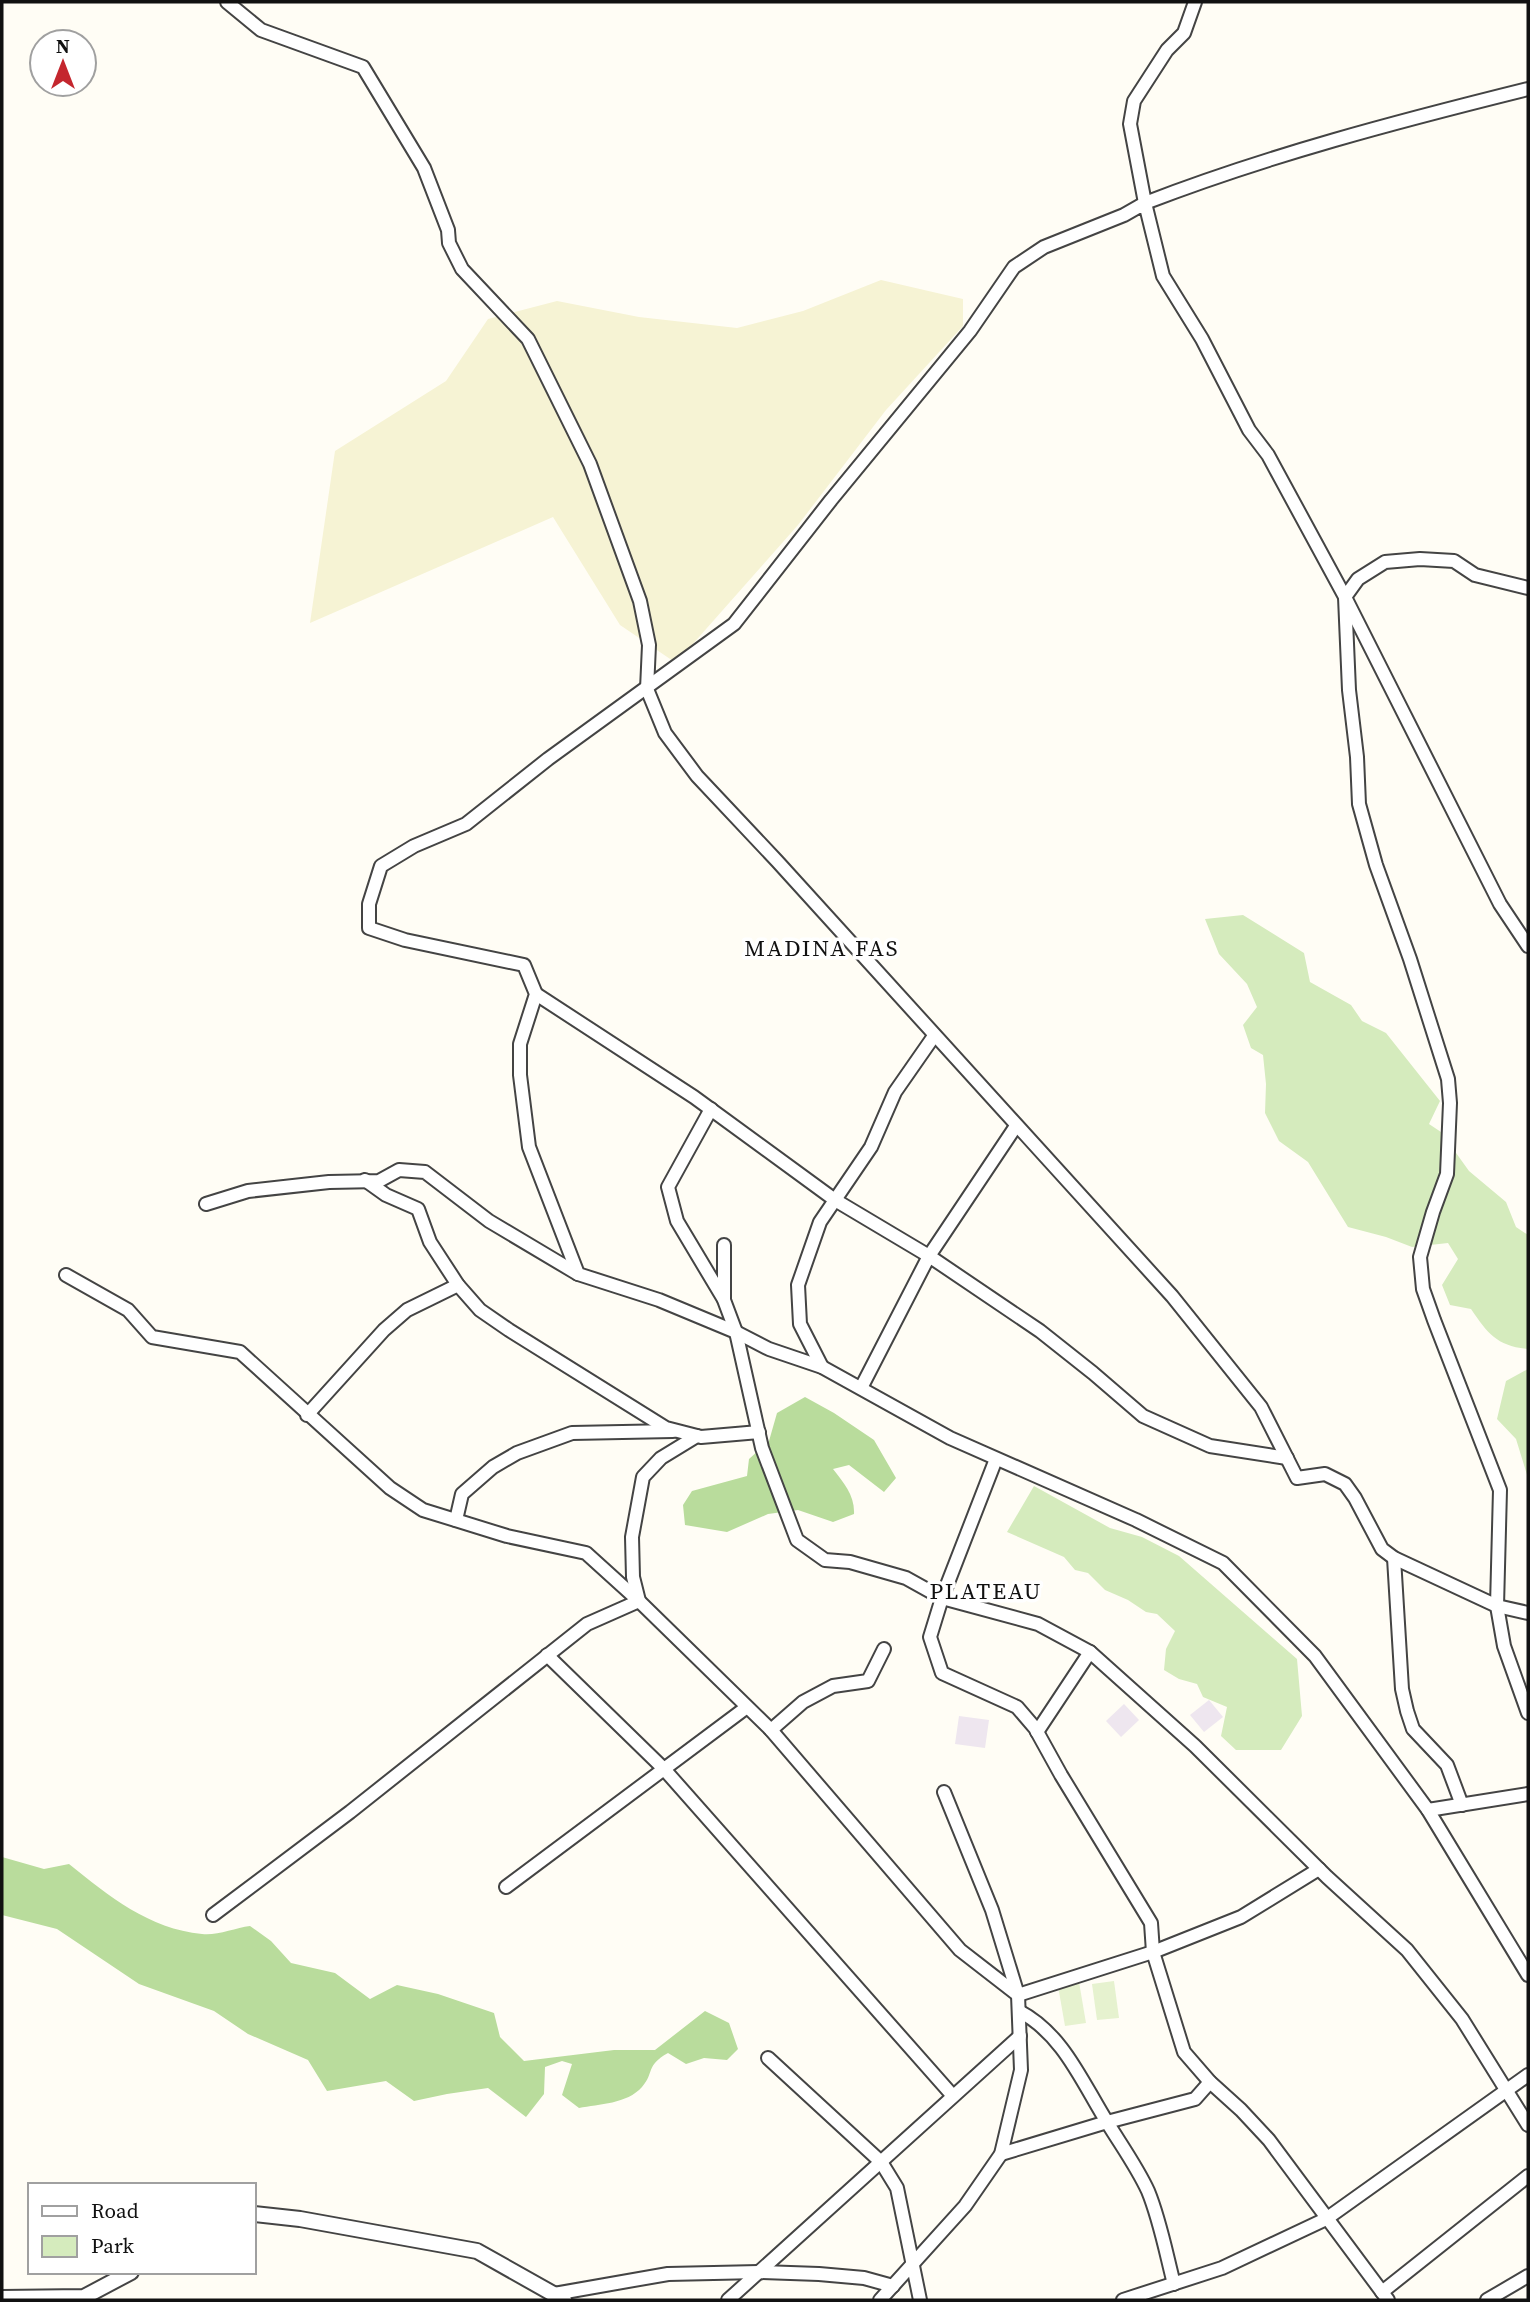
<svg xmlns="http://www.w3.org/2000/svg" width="1530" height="2302" font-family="'Source Serif 4',serif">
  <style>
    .industrial { fill: #eee6ef }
    .farmland { fill: #f6f3d4 }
    .green { fill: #d5ebbd }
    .forest { fill: #b9dc9c }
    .pitch { fill: #e6f2cf }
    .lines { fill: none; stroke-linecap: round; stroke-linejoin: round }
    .minor-casing { stroke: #444; stroke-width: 16 }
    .tertiary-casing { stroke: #444; stroke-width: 18 }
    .minor { stroke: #fff; stroke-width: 12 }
    .tertiary { stroke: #fff; stroke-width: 14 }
    .labels { text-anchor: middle; stroke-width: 7; stroke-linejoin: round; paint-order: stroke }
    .neighbourhood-label { font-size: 23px; letter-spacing: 2px; fill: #111; stroke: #fff }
  </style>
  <rect width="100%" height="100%" fill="#fffdf5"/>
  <g class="industrial">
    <polygon points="1209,1700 1223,1717 1204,1732 1190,1715"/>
    <polygon points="1124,1704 1139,1720 1121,1737 1106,1721"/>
    <polygon points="959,1716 989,1720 985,1748 955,1744"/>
  </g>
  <polygon class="farmland" points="881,280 963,299 963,326 886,410 798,525 676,663 620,625 553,517 310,623 335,451 446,381 488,319 557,301 639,317 737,328 803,311"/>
  <g class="green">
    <path d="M1243 915 1304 953 1310 982 1351 1005 1362 1021 1386 1033 1440 1101 1429 1124 1441 1132 1469 1171 1506 1202 1516 1227 1528 1235V1349C1497 1346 1488 1334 1471 1309L1450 1305 1442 1285 1458 1259 1448 1243 1412 1247 1386 1237 1348 1227 1308 1162 1279 1141 1265 1113 1266 1084 1263 1055 1251 1048 1243 1025 1257 1007 1247 984 1219 954 1205 919Z"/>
    <polygon points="1528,1369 1528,1478 1516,1439 1497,1419 1506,1381"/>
    <polygon points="1034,1486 1110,1528 1142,1537 1179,1556 1297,1659 1302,1716 1281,1750 1236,1750 1221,1736 1227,1707 1203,1697 1197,1684 1179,1679 1164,1670 1166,1649 1175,1631 1157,1614 1146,1612 1128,1600 1105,1590 1088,1573 1075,1570 1064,1557 1007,1532"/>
  </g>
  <g class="forest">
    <path d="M805 1397 834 1413 874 1440 896 1478 884 1492 849 1465 833 1469C844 1483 855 1496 854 1514L833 1522 798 1510 768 1514 727 1532 685 1525 683 1505 692 1491 747 1476 749 1459 769 1441 777 1413Z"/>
    <path d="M2 1857 44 1869 69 1864C109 1896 149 1929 202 1934 216 1936 235 1928 250 1926L271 1941 291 1963 335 1973 370 1999 397 1985 438 1994 494 2013 500 2037 524 2061 614 2050H655L705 2011 729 2023 738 2049 727 2060 704 2058 686 2064 668 2053C645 2066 655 2072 642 2087 627 2104 599 2104 579 2108L562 2095 572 2064 562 2061 545 2067 544 2094 526 2117 488 2088 447 2094 414 2101 386 2081 327 2091 308 2060 248 2034 214 2011 139 1984 57 1929 2 1915Z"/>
  </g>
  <g class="pitch">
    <polygon points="1114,1981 1119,2018 1097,2020 1092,1984"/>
    <polygon points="1079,1982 1086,2023 1065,2026 1058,1986"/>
  </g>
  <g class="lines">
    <g class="minor-casing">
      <g id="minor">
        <polyline points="227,2 261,30 363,67 424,168 448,230 449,243 462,269 528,339 590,464 640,601 649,645 647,689 665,733 697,776 777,861 1172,1296 1261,1407 1297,1478 1325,1474 1345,1484 1355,1498 1382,1549 1394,1558 1497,1606 1528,1613"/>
        <path d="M1195 2 1184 33 1167 50 1134 101 1130 124 1145 203C1269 155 1399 121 1528 89"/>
        <polyline points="1528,588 1475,575 1454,561 1420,559 1385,562 1358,579 1345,597 1500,904 1528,946"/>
        <polyline points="536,994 694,1097 835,1200 929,1256 1040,1331 1093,1373 1143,1416 1210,1446 1287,1458"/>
        <polyline points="711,1109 668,1187 677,1221 723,1298"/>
        <polyline points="365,1180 386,1195 418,1209 430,1242 458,1285 480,1310 509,1330 666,1428 701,1437 759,1432"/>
        <polyline points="206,1204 248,1191 329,1182 379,1181 399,1170 425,1172 489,1221 578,1274"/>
        <polyline points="724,1245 724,1300 736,1332 762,1448 797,1540 825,1560 850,1562 906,1578 942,1598 1038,1624 1090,1652 1195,1746 1327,1877 1407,1950 1462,2019 1528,2125"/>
        <polyline points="66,1275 128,1310 152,1337 240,1352 390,1488 423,1510 507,1536 586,1553 639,1601 771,1730 960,1950 1018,1995 1153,1952 1241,1917 1319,1869"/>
        <polyline points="822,1367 800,1324 798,1285 820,1222 871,1147 895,1092 934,1036"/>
        <polyline points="861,1388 929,1256 1016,1126"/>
        <polyline points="307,1415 384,1330 407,1310 458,1285"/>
        <polyline points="996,1459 942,1598 930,1637 942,1673 1017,1707 1035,1728 1061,1775 1151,1923 1153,1952 1184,2052 1210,2082 1241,2110 1269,2140 1388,2300"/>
        <polyline points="456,1520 462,1494 493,1467 517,1453 572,1433 673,1431"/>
        <polyline points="1394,1558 1402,1689 1407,1711 1413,1729 1447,1765 1462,1805"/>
        <polyline points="547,1655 664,1769 953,2096"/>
        <polyline points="1528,1713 1504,1646 1497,1606 1500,1490 1434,1320 1423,1289 1420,1257 1433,1212 1447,1174 1450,1103 1448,1079 1410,959 1376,865 1359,804 1357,757 1349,690 1345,597 1268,455 1249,430 1202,339 1163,276 1145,203 1124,215 1044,247 1014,267 970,331 831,500 734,624 548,759 466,824 414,846 381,866 369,904 369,928 405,940 524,965 536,994 520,1044 520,1075 529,1147 578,1274 659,1300 736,1332 769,1349 822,1367 950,1438 1136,1520 1223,1563 1315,1656 1428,1810 1528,1975"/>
        <polyline points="771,1730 803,1702 833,1686 868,1681 884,1649"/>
        <polyline points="1037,1732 1090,1652"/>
        <polyline points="1428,1810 1528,1794"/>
        <polyline points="506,1887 747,1707"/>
        <polyline points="213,1915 350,1812 587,1624 639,1601 633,1577 632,1537 643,1477 661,1458 697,1436"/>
        <path d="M1019 2011C1063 2034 1082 2082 1107 2122 1121 2145 1137 2167 1148 2191 1160 2220 1166 2253 1174 2284"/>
        <polyline points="768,2058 881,2162 897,2188 920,2300"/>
        <polyline points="1001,2154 1107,2122 1195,2099 1210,2082"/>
        <polyline points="1382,2292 1528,2176"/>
        <polyline points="554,2294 668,2274 759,2272 819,2274 864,2278 893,2286"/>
        <polyline points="728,2300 1020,2036"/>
        <polyline points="880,2300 965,2206 1001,2154 1021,2070 1018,1995 992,1910 944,1792"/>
        <polyline points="1123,2300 1222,2268 1326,2219 1528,2075"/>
        <polyline points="1487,2300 1528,2276"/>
      </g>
    </g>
    <g class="tertiary-casing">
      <g id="tertiary">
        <polyline points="254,2214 300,2219 477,2251 564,2300"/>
        <polyline points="2,2298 84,2297 131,2272"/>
      </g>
    </g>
    <use href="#minor" class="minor"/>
    <use href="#tertiary" class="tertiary"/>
  </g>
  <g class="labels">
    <g class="neighbourhood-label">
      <text x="822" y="956">MADINA FAS</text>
      <text x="986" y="1599">PLATEAU</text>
    </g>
  </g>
  <rect width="1530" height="2302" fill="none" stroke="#111111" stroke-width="7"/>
  <rect x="28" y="2183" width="228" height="91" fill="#ffffff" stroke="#a0a0a0" stroke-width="2"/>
  <rect x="42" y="2206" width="35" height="10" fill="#ffffff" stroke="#a0a0a0" stroke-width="2"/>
  <text x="91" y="2218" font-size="21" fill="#111111">Road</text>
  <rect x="42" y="2236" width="35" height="21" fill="#d5ebbd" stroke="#a0a0a0" stroke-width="2"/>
  <text x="91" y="2253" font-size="21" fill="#111111">Park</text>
  <g transform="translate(63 63)"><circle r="33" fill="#ffffff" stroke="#a0a0a0" stroke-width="2"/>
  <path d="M0-5L12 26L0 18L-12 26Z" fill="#c4262e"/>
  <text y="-10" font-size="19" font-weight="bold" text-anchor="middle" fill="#111111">N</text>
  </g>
</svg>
